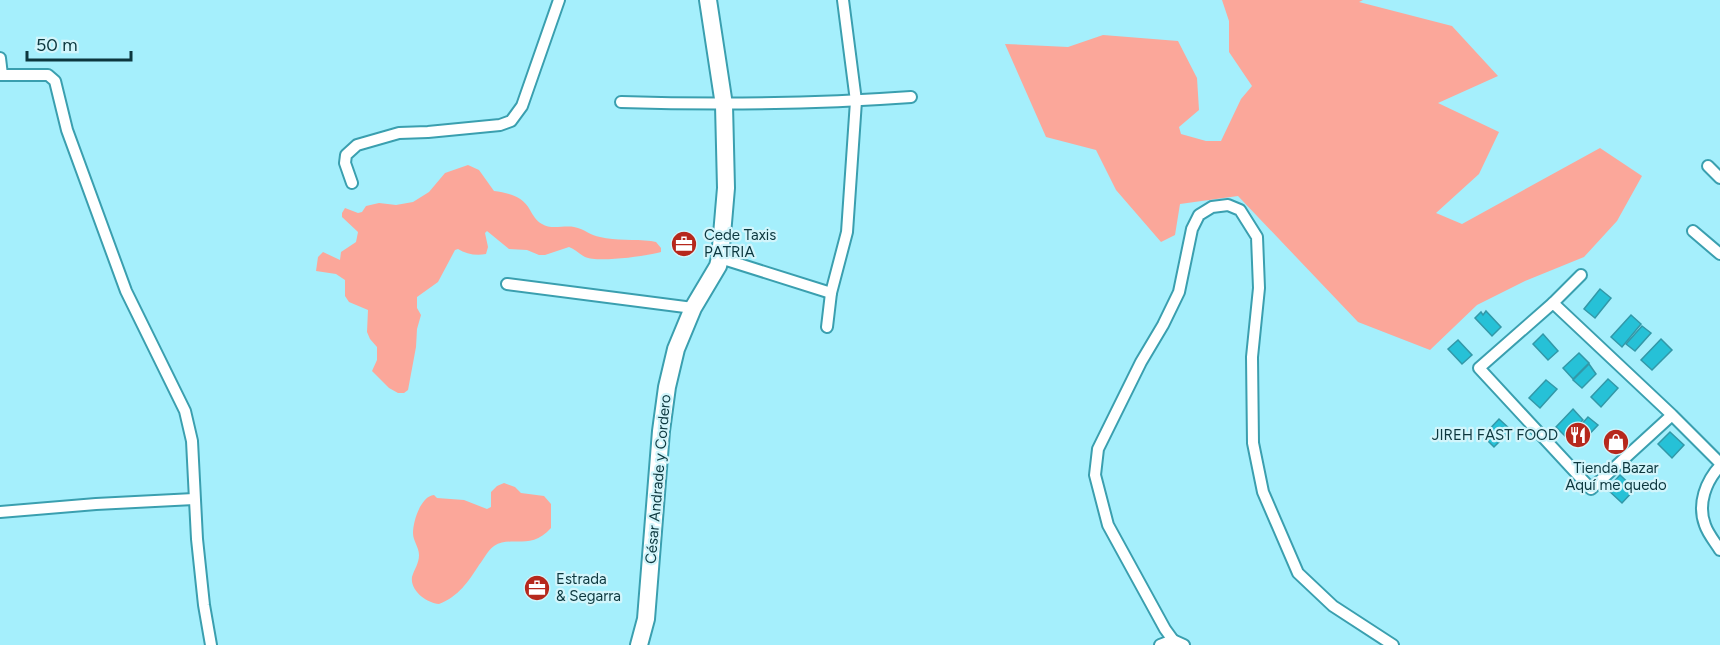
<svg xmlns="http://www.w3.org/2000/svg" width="1720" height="645" font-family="Figtree,sans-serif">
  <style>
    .green { fill: #fba79a }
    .building { fill: #26c1d7; stroke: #3298a8; stroke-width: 1.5 }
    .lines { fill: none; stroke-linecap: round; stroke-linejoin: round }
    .street-casing { stroke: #3a9faf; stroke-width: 14 }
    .secondary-casing { stroke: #3a9faf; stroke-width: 20 }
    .street { stroke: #fff; stroke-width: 10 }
    .secondary { stroke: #fff; stroke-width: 16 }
    .labels { text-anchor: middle; stroke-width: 4.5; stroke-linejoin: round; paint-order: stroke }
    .poi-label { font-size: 15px; fill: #0c373e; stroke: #d2f5fb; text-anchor: start }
    .street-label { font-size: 15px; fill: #0c373e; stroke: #d2f5fb }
  </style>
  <rect width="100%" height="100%" fill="#a5effc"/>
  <g class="green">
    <polygon points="1222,0 1363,0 1359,2 1452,26 1498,76 1438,103 1499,132 1479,174 1436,213 1462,224 1600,148 1642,176 1617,221 1584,257 1525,281 1477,305 1430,350 1358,322 1238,196 1180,204 1175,235 1161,242 1116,190 1096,150 1046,137 1005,44 1068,47 1103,35 1178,41 1197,78 1199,110 1179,127 1181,134 1206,141 1221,141 1241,99 1252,86 1229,52 1229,21"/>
    <path d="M468 165 479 170 494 191C508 193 523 196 530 210 533 215 536 221 542 224 551 230 564 225 574 227 585 229 591 236 600 237 616 241 634 239 651 241L656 242 661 248V252C646 256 598 263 585 257 579 254 575 249 569 247L545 255H539L527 250 509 249 487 231 485 233 488 247 486 254C476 256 466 254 458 249L455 250 438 282 417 297V308L421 315 417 329 416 347 408 390 404 393H398L389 388 372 371 377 360V347L370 339 367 332 368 310 349 302 345 296V280L336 274 316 271 318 257 323 252 340 260 341 252 356 242 358 232 342 217V213L345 208 358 213 362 212 366 206 379 203 396 205 413 202 429 192 445 173Z"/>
    <path d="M504 483 515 487 521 493 544 496 551 504V528C531 551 511 535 494 546 487 551 484 559 479 565 468 582 459 596 439 604 427 603 410 591 412 577 414 569 419 564 419 555 419 547 413 541 413 533 413 521 421 496 434 495L437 498 464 500 487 509 491 507V492L497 486Z"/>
  </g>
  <g class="building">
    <polygon points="1600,289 1611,298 1595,318 1584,309"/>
    <polygon points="1486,311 1501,327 1492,336 1475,318 1481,312 1483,315"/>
    <polygon points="1631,315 1641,324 1622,347 1611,337"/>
    <polygon points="1642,326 1651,333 1635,351 1626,344"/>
    <polygon points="1543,334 1558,351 1548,360 1533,344"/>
    <polygon points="1661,339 1672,350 1652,370 1641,360"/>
    <polygon points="1458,340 1472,355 1462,364 1448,349"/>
    <polygon points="1579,353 1589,363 1573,379 1563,368"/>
    <polygon points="1589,364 1596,374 1582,388 1573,380"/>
    <polygon points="1608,379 1618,388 1601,407 1591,397"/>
    <polygon points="1546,380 1557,389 1540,408 1529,398"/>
    <polygon points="1573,409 1583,420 1566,437 1556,427"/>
    <polygon points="1588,417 1598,425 1579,445 1570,437"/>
    <polygon points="1499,419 1511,430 1494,447 1483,436"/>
    <polygon points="1670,432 1684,445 1672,458 1658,444"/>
    <polygon points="1620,475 1635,489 1622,503 1607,489"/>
  </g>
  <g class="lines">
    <g class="street-casing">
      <g id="street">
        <polyline points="0,58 2,75"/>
        <polyline points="0,75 48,75 55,81 67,130 126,291 185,411 192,441 197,539 204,605 211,645"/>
        <path d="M621 102C718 105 814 104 911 97"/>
        <polyline points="1708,166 1720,178"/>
        <polyline points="352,183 345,163 346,155 357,145 399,133 428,132 500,125 511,121 522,106 559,0"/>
        <polyline points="1693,231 1720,254"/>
        <polyline points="720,258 831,293"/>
        <polyline points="507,284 693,308"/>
        <polyline points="1553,303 1581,275"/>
        <polyline points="827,327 831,293 847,232 856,101 843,0"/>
        <polyline points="1672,415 1591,489 1479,368 1553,303 1672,415 1720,463"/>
        <path d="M1720 466C1706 481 1697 504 1705 525 1708 534 1715 542 1720 550"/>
        <polyline points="0,512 96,504 194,499"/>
        <polyline points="1160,645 1173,640"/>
        <polyline points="1184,645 1173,640 1165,629 1108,525 1095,475 1098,449 1141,362 1163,325 1179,292 1192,229 1199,215 1212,207 1228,205 1240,210 1257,237 1259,288 1252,357 1253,443 1263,492 1298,573 1333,606 1393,645"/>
      </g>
    </g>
    <g class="secondary-casing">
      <polyline id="secondary" points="639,645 646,619 661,431 667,387 676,349 693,308 718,266 720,258 726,188 724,105 708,0"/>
    </g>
    <use href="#street" class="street"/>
    <use href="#secondary" class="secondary"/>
  </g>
  <defs>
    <g id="office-disc" transform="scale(1.35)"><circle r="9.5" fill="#b6281c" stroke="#d2f5fb"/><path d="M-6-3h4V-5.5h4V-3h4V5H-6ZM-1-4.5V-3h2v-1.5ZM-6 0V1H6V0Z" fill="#fff"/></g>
    <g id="restaurant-disc" transform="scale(1.35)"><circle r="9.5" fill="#b6281c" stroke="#d2f5fb"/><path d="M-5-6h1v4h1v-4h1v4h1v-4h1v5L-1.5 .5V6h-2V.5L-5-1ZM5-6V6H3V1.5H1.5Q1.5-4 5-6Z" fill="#fff"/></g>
    <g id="shop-disc" transform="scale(1.35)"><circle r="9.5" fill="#b6281c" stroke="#d2f5fb"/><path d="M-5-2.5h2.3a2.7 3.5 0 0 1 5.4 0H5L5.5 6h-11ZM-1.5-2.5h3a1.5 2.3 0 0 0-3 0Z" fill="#fff"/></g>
  </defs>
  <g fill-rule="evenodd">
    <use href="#office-disc" x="684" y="244"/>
    <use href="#restaurant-disc" x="1578" y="435"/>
    <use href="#shop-disc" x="1616" y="442"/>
    <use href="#office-disc" x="537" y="588"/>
  </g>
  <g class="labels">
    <g class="poi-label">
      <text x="704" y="240">Cede Taxis<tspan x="704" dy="17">PATRIA</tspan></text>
      <text x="1558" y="440" text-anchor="end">JIREH FAST FOOD</text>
      <text x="1616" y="473" text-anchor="middle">Tienda Bazar<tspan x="1616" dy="17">Aquí me quedo</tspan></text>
      <text x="556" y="584">Estrada<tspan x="556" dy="17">&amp; Segarra</tspan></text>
    </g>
    <g class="street-label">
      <text transform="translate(658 479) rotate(-85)" y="5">César Andrade y Cordero</text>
    </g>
  </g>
  <path d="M27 51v9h104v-9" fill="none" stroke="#0c373e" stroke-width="3"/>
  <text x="36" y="51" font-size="18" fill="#0c373e" stroke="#d2f5fb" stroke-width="4.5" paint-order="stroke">50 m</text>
</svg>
